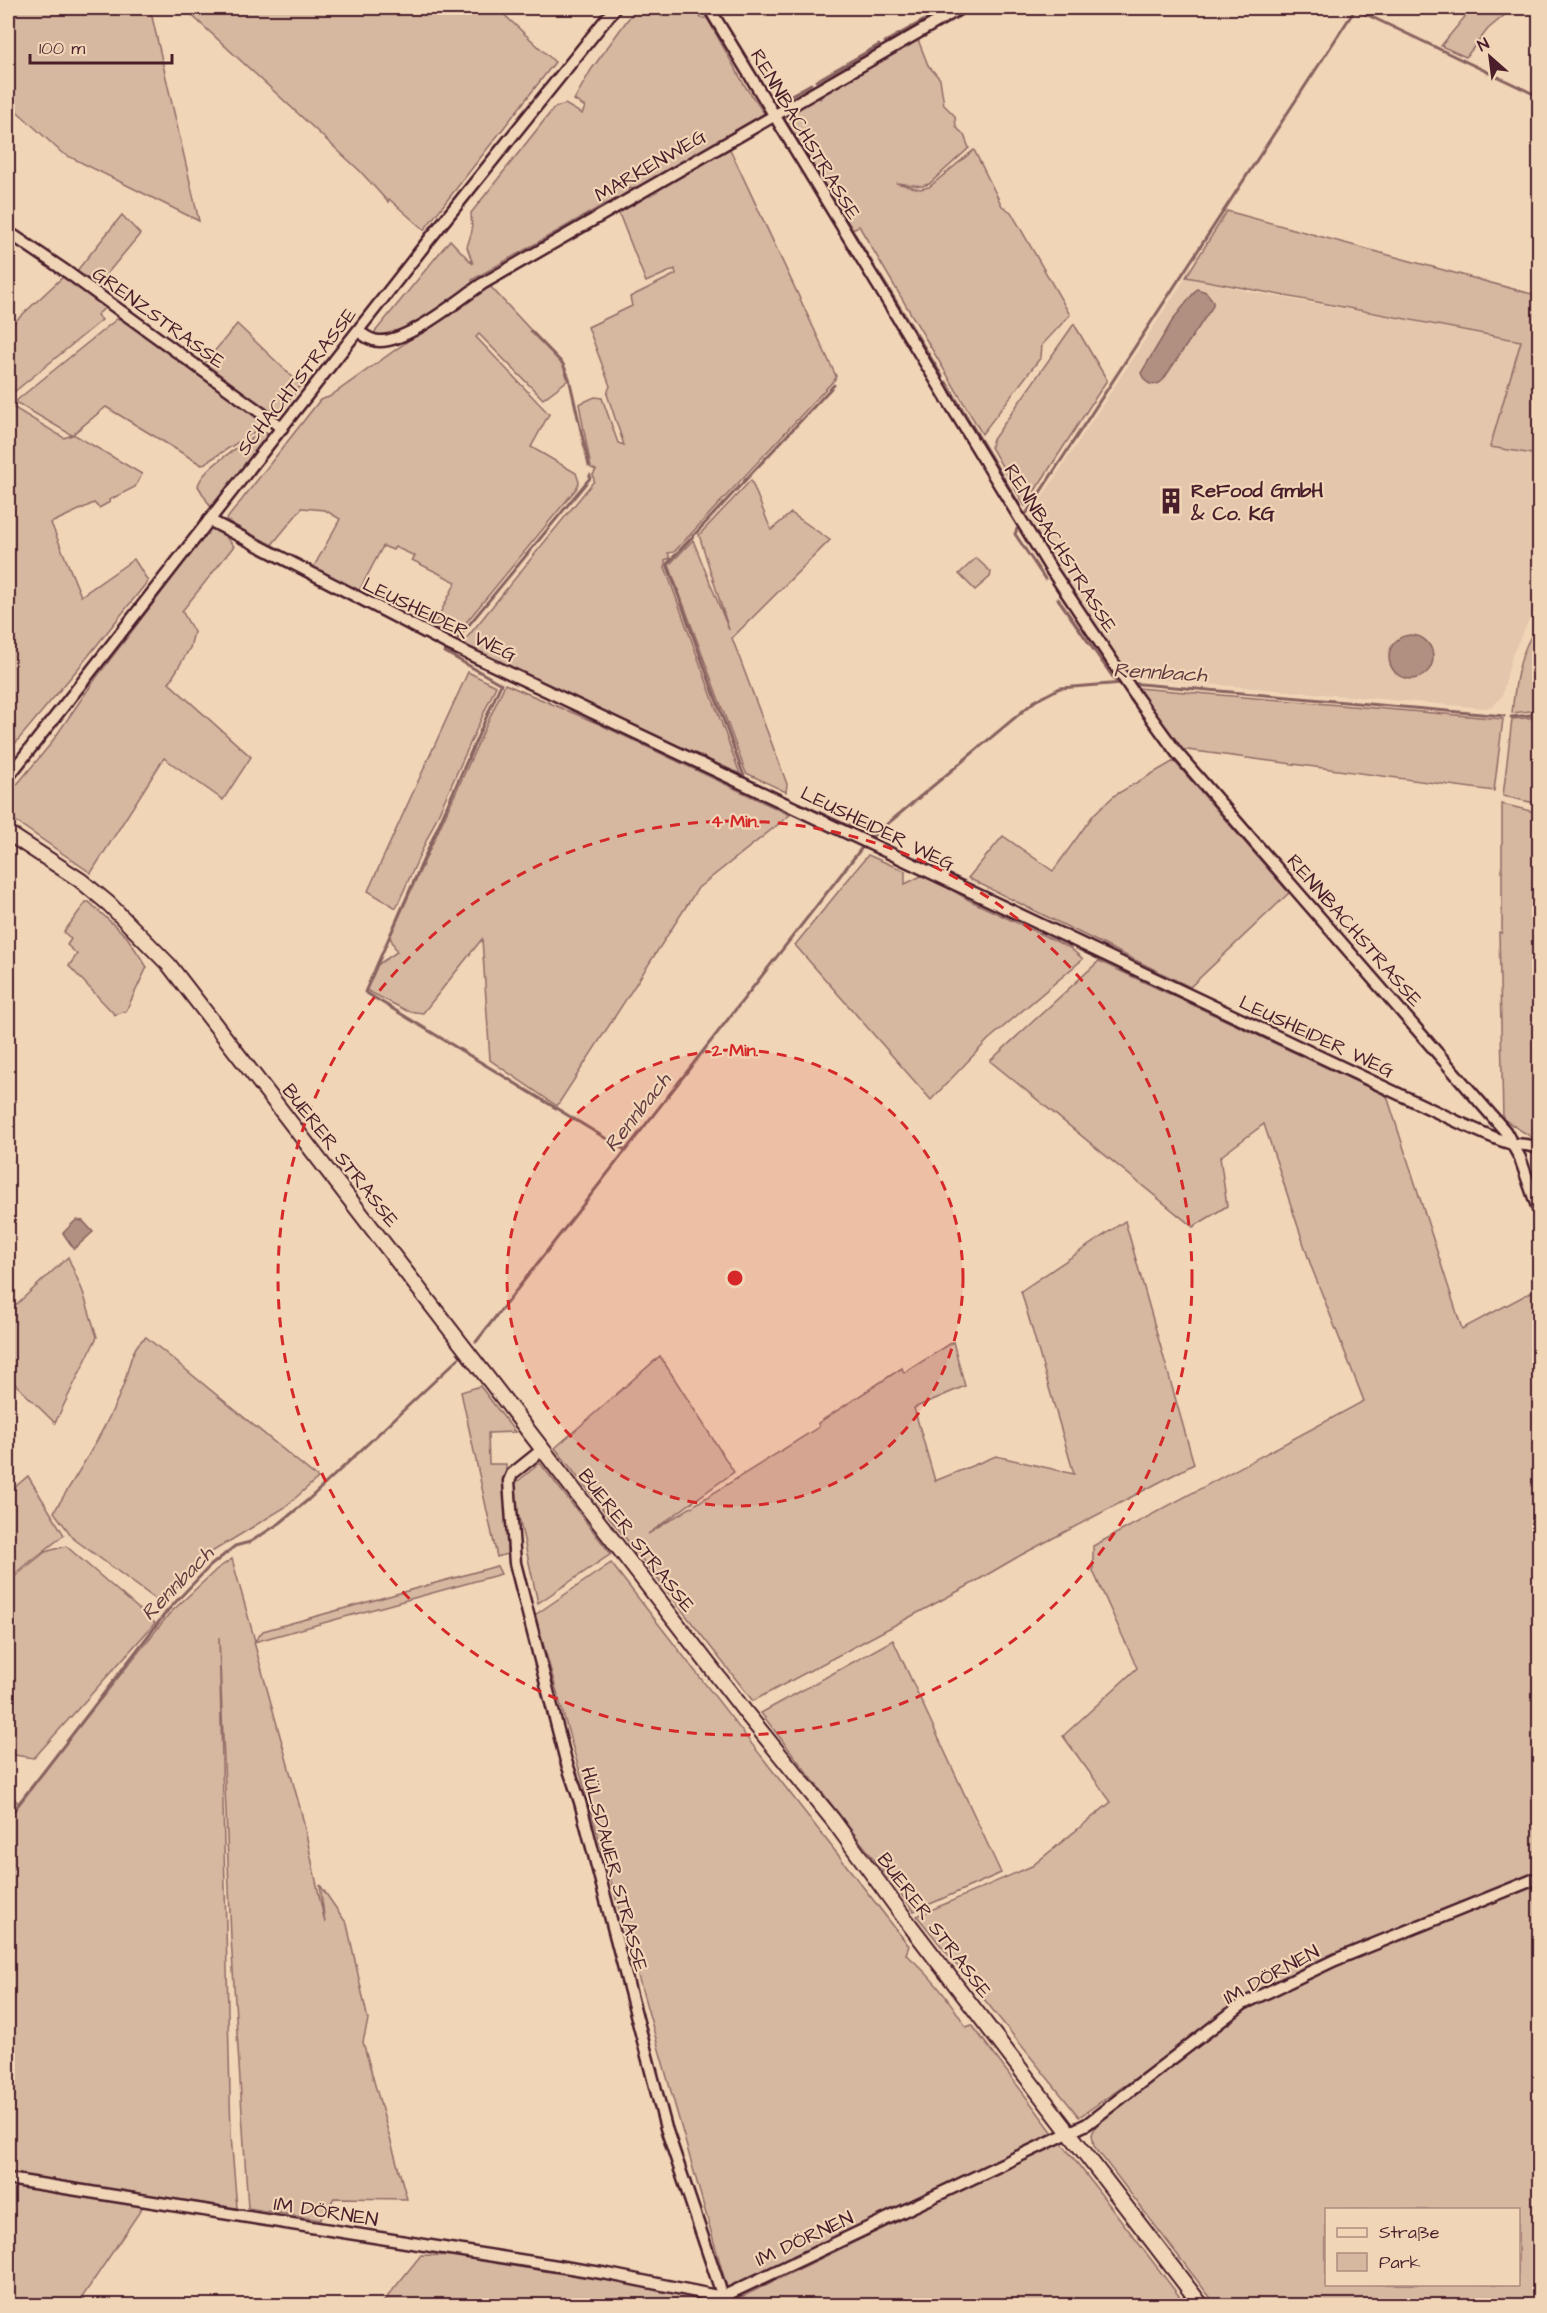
<svg xmlns="http://www.w3.org/2000/svg" width="1547" height="2313" font-family="'Architects Daughter',sans-serif">
  <style>
    .built { fill: #e3c6ab }
    .green { fill: #d6b7a0; stroke: #906b66; stroke-width: 1.5; fill-rule: evenodd }
    .water { fill: #b18f81; stroke: #88625f; stroke-width: 1.5 }
    .lines { fill: none; stroke-linecap: round; stroke-linejoin: round }
    .stream { stroke: #88625f; stroke-width: 3 }
    .minor-casing { stroke: #4a1f2b; stroke-width: 15 }
    .major-casing { stroke: #4a1f2b; stroke-width: 18 }
    .minor { stroke: #f1d5b7; stroke-width: 10 }
    .major { stroke: #f1d5b7; stroke-width: 14 }
    .ring { fill: none; stroke: #d62828; stroke-width: 3; stroke-dasharray: 10 8 }
    .labels { text-anchor: middle; stroke-width: 4.5; stroke-linejoin: round; paint-order: stroke }
    .street-label { font-size: 20px; fill: #4a1f2b; stroke: #f1d5b7 }
    .poi-label { font-size: 20px; font-weight: bold; fill: #4a1f2b; stroke: #f1d5b7; text-anchor: start }
    .water-label { font-size: 21px; font-style: italic; fill: #643b40; stroke: #f1d5b7 }
    .centre { fill: #d62828; stroke: #f1d5b7; stroke-width: 3 }
    .ring-label { font-size: 18px; text-anchor: middle; font-weight: bold; fill: #d62828; stroke: #f1d5b7; stroke-width: 4.5; stroke-linejoin: round; paint-order: stroke }
  </style>
  <rect width="100%" height="100%" fill="#f1d5b7"/>
  <filter id="ink" filterUnits="userSpaceOnUse"><feTurbulence type="fractalNoise" baseFrequency=".0167" numOctaves="2"/><feDisplacementMap in="SourceGraphic" scale="12" xChannelSelector="R" yChannelSelector="G"/><feConvolveMatrix kernelMatrix="1 2 1 2 8 2 1 2 1" color-interpolation-filters="sRGB"/></filter>
  <g filter="url(#ink)">
    <polygon class="built" points="1186,277 1250,292 1521,341 1490,447 1539,455 1539,599 1512,655 1502,696 1494,705 1486,708 1129,677 1026,522"/>
    <g class="green">
      <polygon points="8,8 150,8 199,221 62,153 8,103"/>
      <polygon points="184,8 497,8 555,62 424,230 389,199 388,202 360,171"/>
      <path d="M636 8H690L701 18H707L745 86 764 113 763 116 635 190 630 188 625 197 603 205 472 280 473 285C452 300 400 346 374 333L450 240 473 264 467 247 472 231 471 213 554 108 565 104 582 114 585 107 574 100 591 70Z"/>
      <polygon points="1472,8 1513,8 1488,29 1466,57 1441,46"/>
      <polygon points="917,37 928,65 940,79 944,105 955,116 956,127 964,135 969,148 929,184 922,186 896,183 920,189 929,187 974,150 1002,206 1011,212 1070,315 1042,345 1041,357 982,434 859,226 848,231 779,115 815,93 820,99 826,89"/>
      <polygon points="729,147 836,376 835,379 674,552 668,553 670,558 665,560 665,567 740,774 461,645 594,481 593,475 596,470 591,468 579,404 595,397 602,398 618,443 624,445 607,394 610,386 588,327 632,306 630,297 676,274 675,269 646,282 618,211"/>
      <polygon points="1227,211 1539,296 1539,455 1490,447 1521,341 1186,277"/>
      <polygon points="122,215 140,234 96,287 75,273"/>
      <polygon points="64,276 108,305 97,315 102,320 8,397 8,328"/>
      <polygon points="488,284 563,365 568,380 543,399 479,334 476,337 549,414 531,447 576,473 579,482 576,489 455,636 433,627 456,582 412,560 415,556 395,547 393,550 383,546 358,593 312,570 340,519 325,510 302,508 270,547 226,520 320,400 329,397"/>
      <polygon points="117,319 124,319 261,416 265,425 202,465 106,407 73,434 142,474 135,487 109,500 110,502 99,508 94,503 51,523 81,596 134,559 148,581 81,665 8,752 8,404 64,438 72,435 17,403 17,400"/>
      <polygon points="237,324 301,385 275,418 203,365"/>
      <polygon points="1074,324 1107,380 1025,506 991,447 992,441"/>
      <path d="M266 432 269 437 214 507 210 506 198 486C201 469 249 438 266 432Z"/>
      <polygon points="751,480 771,530 791,513 830,540 732,638 787,784 786,792 746,773 669,565 693,540 729,630 699,535"/>
      <polygon points="214,524 234,546 182,611 194,632 190,648 169,683 251,757 223,800 164,758 91,873 14,820 9,794 49,746 96,678"/>
      <polygon points="976,558 991,572 990,577 975,590 959,574"/>
      <path d="M1539 635V710L1512 713C1515 685 1518 660 1531 636Z"/>
      <polygon points="468,672 496,686 396,908 368,891"/>
      <polygon points="505,684 599,724 790,815 698,888 557,1106 490,1060 482,939 423,1013 407,1011 366,990 377,965 397,952 390,937"/>
      <polygon points="1138,688 1503,719 1494,791 1180,749"/>
      <polygon points="1539,717 1540,717 1539,804 1503,796 1512,719"/>
      <polygon points="1174,761 1289,893 1190,987 968,878 1003,836 1053,871 1094,814 1115,795"/>
      <polygon points="1502,804 1539,813 1539,1142 1503,1119 1499,932 1502,933"/>
      <polygon points="868,855 905,871 905,884 925,874 969,900 1070,948 1083,959 988,1040 931,1100 795,945"/>
      <polygon points="86,902 89,902 127,937 147,967 126,1011 115,1015 69,966 77,954 67,945 71,939 64,932"/>
      <path d="M1099 961 1387 1096 1462 1329 1539 1288V2305H1216L1094 2146 1092 2134 1098 2122 1234 2010 1079 2117 917 1916 1032 1866 1111 1802 1063 1736 1137 1668 1093 1571V1546L1364 1401 1311 1266 1264 1124 1220 1157 1227 1206 1193 1227 990 1061ZM1326 2210H1518V2284H1326Z"/>
      <polygon points="1125,1221 1194,1464 1021,1555 966,1587 753,1701 555,1448 660,1356 734,1472 648,1534 819,1427 818,1423 902,1368 904,1373 953,1342 965,1386 914,1408 935,1481 996,1456 1074,1474 1021,1291"/>
      <polygon points="68,1257 83,1292 97,1337 55,1423 8,1377 8,1312"/>
      <path d="M146 1337 318 1478 284 1508 200 1559 188 1575 161 1603 74 1539 54 1512C78 1472 106 1430 123 1386 129 1370 130 1347 146 1337Z"/>
      <polygon points="480,1386 515,1432 488,1433 489,1464 506,1464 507,1554 497,1557 461,1392"/>
      <polygon points="540,1463 611,1554 538,1603 512,1486"/>
      <polygon points="28,1476 64,1535 8,1579 8,1493"/>
      <polygon points="66,1546 155,1623 34,1758 8,1754 8,1582 45,1552"/>
      <polygon points="232,1559 255,1641 263,1631 497,1566 501,1574 254,1642 302,1815 325,1923 320,1885 347,1924 368,2020 363,2042 407,2199 334,2198 320,2220 248,2208 231,1938 219,1637 231,2136 237,2208 150,2196 77,2305 8,2305 8,1791 18,1803 169,1614 217,1569"/>
      <path d="M611 1563 909 1946 906 1954C930 1975 950 2000 966 2027L972 2025 1053 2133 872 2219 728 2291 535 1615Z"/>
      <polygon points="893,1640 1001,1873 914,1911 761,1713"/>
      <polygon points="1061,2142 1186,2305 732,2306 731,2302"/>
      <polygon points="421,2255 465,2256 721,2299 724,2305 380,2306"/>
    </g>
    <g class="water">
      <path d="M1197 289 1206 292 1213 301V306L1163 380C1154 389 1145 384 1141 373L1174 318Z"/>
      <circle cx="1411" cy="657" r="22"/>
      <polygon points="76,1220 83,1221 93,1232 74,1249 63,1233"/>
    </g>
    <g class="lines">
      <g class="stream">
        <polyline points="1355,9 1540,97"/>
        <polyline points="885,42 946,8"/>
        <polyline points="816,81 879,45"/>
        <polyline points="776,106 775,104 811,84"/>
        <polyline points="781,114 874,266"/>
        <polyline points="878,272 942,376"/>
        <polyline points="531,331 563,364 569,378 589,466"/>
        <polyline points="946,382 1019,504"/>
        <polyline points="1024,517 1356,8"/>
        <polyline points="1017,529 1015,534 1045,579"/>
        <polyline points="1058,599 1117,683"/>
        <polyline points="458,638 590,478 590,475"/>
        <polyline points="449,647 445,652 501,684 365,992 625,1150"/>
        <polyline points="1129,683 1504,716"/>
        <polyline points="1511,717 1540,714"/>
        <polyline points="787,798 745,779 667,564 834,385"/>
        <polyline points="799,803 871,836"/>
        <polyline points="868,840 1035,701 1060,688 1123,683"/>
        <polyline points="476,1342 864,845"/>
        <polyline points="8,1818 168,1610 209,1567 235,1546 250,1542 280,1523 308,1500 459,1358"/>
      </g>
      <g class="minor-casing">
        <g id="minor">
          <polyline points="709,8 1052,571 1137,698 1177,753 1505,1131 1520,1158 1540,1215"/>
          <polyline points="14,236 67,272 282,428"/>
          <path d="M358 331C365 336 371 341 379 341 408 342 457 301 482 284L961 8"/>
          <path d="M209 520 450 645 1460 1123C1475 1129 1490 1137 1506 1142 1517 1146 1528 1143 1540 1149"/>
          <polyline points="8,777 428,241 615,8"/>
          <polyline points="543,1449 512,1474 509,1481 515,1563 566,1761 580,1802 666,2128 726,2306"/>
          <polyline points="8,2179 608,2274 722,2297 1087,2124 1243,2004 1335,1960 1540,1877"/>
        </g>
      </g>
      <g class="major-casing">
        <polyline id="major" points="8,833 80,880 109,904 169,965 746,1713 833,1820 906,1920 1202,2306"/>
      </g>
      <use href="#minor" class="minor"/>
      <use href="#major" class="major"/>
    </g>
  </g>
  <circle cx="735" cy="1278" r="228" fill="#d62828" fill-opacity=".12"/>
  <g class="ring">
    <circle cx="735" cy="1278" r="228"/>
    <circle cx="735" cy="1278" r="457"/>
  </g>
  <defs>
    <g id="building-bare" transform="scale(2.07)"><path d="M-4-6H4V6H1V3H-1V6H-4ZM-2.5-4.3h1.7v1.8h-1.7ZM.8-4.3h1.7v1.8H.8ZM-2.5-1h1.7V.8h-1.7ZM.8-1h1.7V.8H.8Z" fill="#4a1f2b" stroke="#f1d5b7" stroke-width="2.5" paint-order="stroke"/></g>
  </defs>
  <g fill-rule="evenodd">
    <use href="#building-bare" x="1171" y="501"/>
  </g>
  <g class="labels">
    <g class="street-label">
      <text transform="translate(806 134) rotate(59)" y="7">RENNBACHSTRASSE</text>
      <text transform="translate(650 165) rotate(-30)" y="7">MARKENWEG</text>
      <text transform="translate(159 317) rotate(36)" y="7">GRENZSTRASSE</text>
      <text transform="translate(296 381) rotate(-52)" y="7">SCHACHTSTRASSE</text>
      <text transform="translate(1061 548) rotate(58)" y="7">RENNBACHSTRASSE</text>
      <text transform="translate(440 619) rotate(26)" y="7">LEUSHEIDER WEG</text>
      <text transform="translate(878 828) rotate(26)" y="7">LEUSHEIDER WEG</text>
      <text transform="translate(1355 930) rotate(49)" y="7">RENNBACHSTRASSE</text>
      <text transform="translate(1317 1036) rotate(25)" y="7">LEUSHEIDER WEG</text>
      <text transform="translate(341 1155) rotate(52)" y="7">BUERER STRASSE</text>
      <text transform="translate(637 1540) rotate(52)" y="7">BUERER STRASSE</text>
      <text transform="translate(615 1869) rotate(75)" y="7">HÜLSDAUER STRASSE</text>
      <text transform="translate(935 1925) rotate(53)" y="7">BUERER STRASSE</text>
      <text transform="translate(1271 1974) rotate(-28)" y="7">IM DÖRNEN</text>
      <text transform="translate(326 2211) rotate(9)" y="7">IM DÖRNEN</text>
      <text transform="translate(804 2238) rotate(-25)" y="7">IM DÖRNEN</text>
    </g>
    <g class="poi-label">
      <text x="1191" y="497">ReFood GmbH<tspan x="1191" dy="23">&amp; Co. KG</tspan></text>
    </g>
    <g class="water-label">
      <text transform="translate(1160 672) rotate(3)" y="7">Rennbach</text>
      <text transform="translate(637 1112) rotate(-52)" y="7">Rennbach</text>
      <text transform="translate(177 1583) rotate(-46)" y="7">Rennbach</text>
    </g>
  </g>
  <circle cx="735" cy="1278" r="9" class="centre"/>
  <g class="ring-label">
    <text x="735" y="827">4 Min.</text>
    <text x="735" y="1056">2 Min.</text>
  </g>
  <rect width="1547" height="2313" fill="none" stroke="#f1d5b7" stroke-width="30"/>
  <rect x="15" y="15" width="1517" height="2283" fill="none" stroke="#4a1f2b" stroke-width="2" filter="url(#ink)"/>
  <rect x="1325" y="2208" width="195" height="78" fill="#f1d5b7" stroke="#ae8c7f" stroke-width="1.5"/>
  <rect x="1337" y="2228" width="30" height="9" fill="#f1d5b7" stroke="#ae8c7f" stroke-width="1.5"/>
  <text x="1379" y="2238" font-size="18" fill="#4a1f2b">Straße</text>
  <rect x="1337" y="2253" width="30" height="18" fill="#d6b7a0" stroke="#ae8c7f" stroke-width="1.5"/>
  <text x="1379" y="2268" font-size="18" fill="#4a1f2b">Park</text>
  <g transform="translate(1490 57) rotate(332)" stroke="#f1d5b7" stroke-width="4.5" paint-order="stroke">
  <path d="M0-4.5L10 22L0 15L-10 22Z" fill="#4a1f2b"/>
  <text y="-9" font-size="16" font-weight="bold" text-anchor="middle" fill="#4a1f2b">N</text>
  </g>
  <path d="M30 54v9h142v-9" fill="none" stroke="#4a1f2b" stroke-width="3"/>
  <text x="39" y="54" font-size="18" fill="#4a1f2b" stroke="#f1d5b7" stroke-width="4.5" paint-order="stroke">100 m</text>
</svg>
